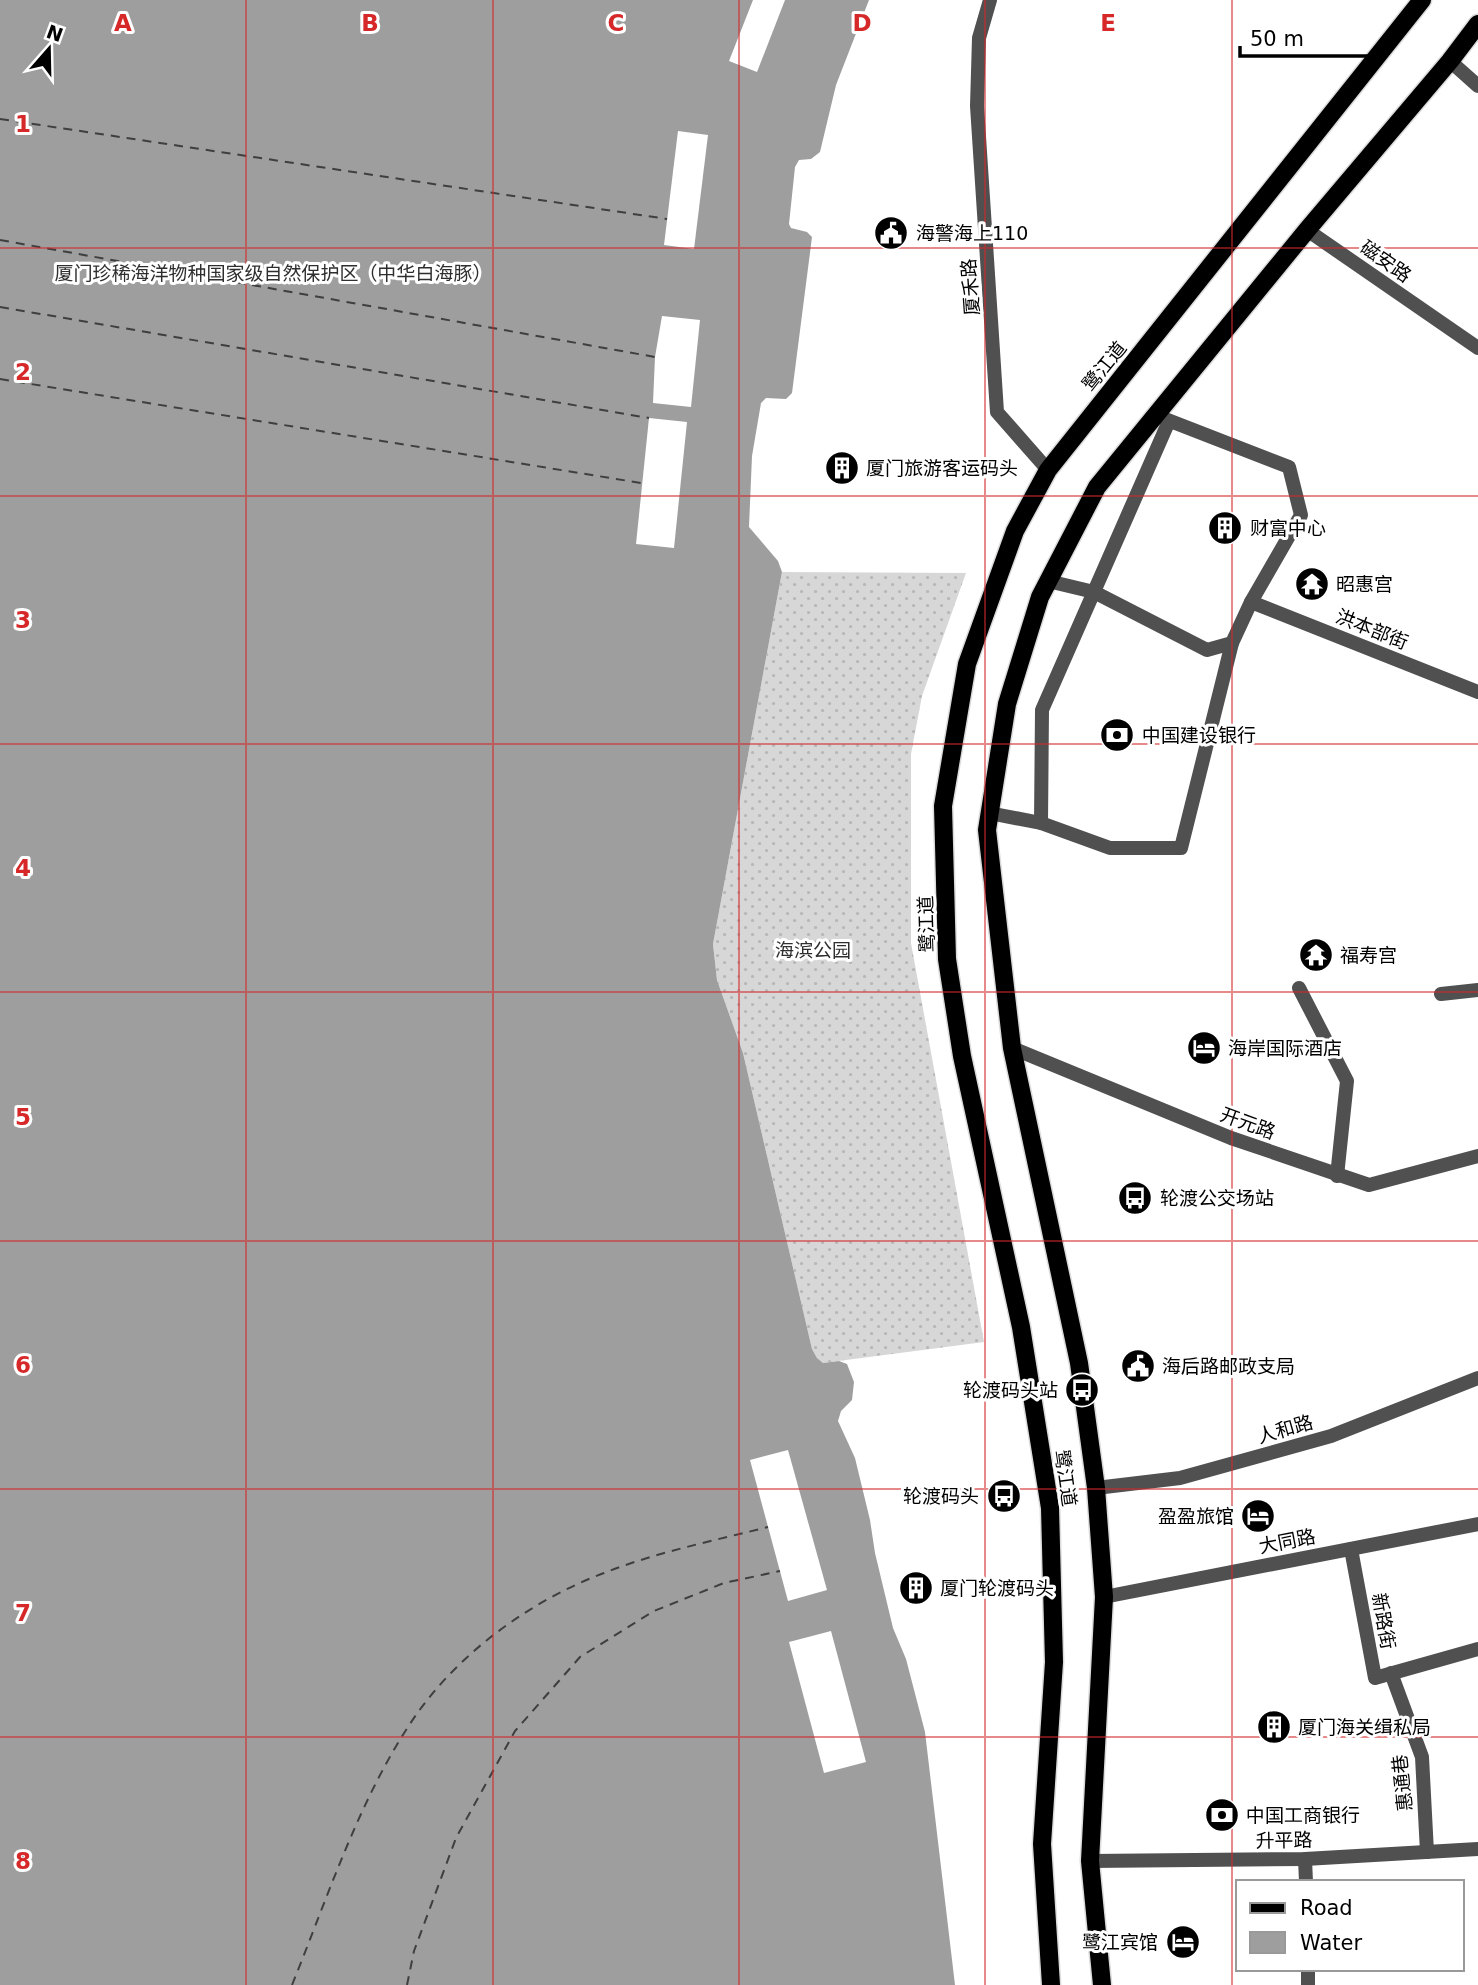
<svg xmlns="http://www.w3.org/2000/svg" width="1478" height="1985" font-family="'DejaVu Sans','Noto Sans SC',sans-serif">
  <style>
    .grass { fill: url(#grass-dots) }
    .water { fill: #9e9e9e }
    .pier { fill: #fff }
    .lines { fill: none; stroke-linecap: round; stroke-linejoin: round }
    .ferry { stroke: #3f3f3f; stroke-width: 2; stroke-dasharray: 9 7; stroke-linecap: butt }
    .primary-casing { stroke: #dbdbdb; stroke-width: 21 }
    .minor { stroke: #505050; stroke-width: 14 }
    .tertiary { stroke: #505050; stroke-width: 14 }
    .primary { stroke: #000; stroke-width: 18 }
    .grid { fill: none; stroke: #d62828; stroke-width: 2; stroke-opacity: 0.55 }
    .labels { text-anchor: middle; stroke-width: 6; stroke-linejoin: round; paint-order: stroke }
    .poi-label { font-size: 19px; fill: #000; stroke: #fff; text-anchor: start }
    .street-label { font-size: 19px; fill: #000; stroke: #fff }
    .park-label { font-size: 19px; fill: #2e2e2e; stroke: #fff }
    .grid-label { font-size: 23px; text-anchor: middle; font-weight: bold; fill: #d62828; stroke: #fff; stroke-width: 6; stroke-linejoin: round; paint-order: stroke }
  </style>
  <defs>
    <pattern id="grass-dots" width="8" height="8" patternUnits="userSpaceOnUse" patternTransform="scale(1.75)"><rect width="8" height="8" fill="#d7d7d7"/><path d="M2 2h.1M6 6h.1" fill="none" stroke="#b7b7b7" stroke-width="1.8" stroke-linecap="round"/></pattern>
  </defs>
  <rect width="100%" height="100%" fill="#fff"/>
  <polygon class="grass" points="782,572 966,573 922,696 911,754 911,943 984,1342 823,1363 817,1358 812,1349 743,1053 717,980 713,944"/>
  <polygon class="water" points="0,0 869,0 836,85 820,152 811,159 799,160 795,167 789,224 791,228 807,232 812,237 792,393 786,399 766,398 761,403 752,456 749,527 778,561 782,572 713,944 717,980 743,1053 812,1349 817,1358 823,1363 839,1361 847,1364 854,1382 852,1400 841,1411 838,1421 855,1458 870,1520 875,1553 893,1628 906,1659 925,1732 955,1985 0,1985"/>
  <g class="pier">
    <polygon points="753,0 785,0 757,72 729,61"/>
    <polygon points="678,131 708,135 694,249 664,245"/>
    <polygon points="662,316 700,320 691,407 653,403 655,357"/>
    <polygon points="649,418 687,422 674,548 636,544"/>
    <polygon points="788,1450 827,1590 788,1601 750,1460"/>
    <polygon points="831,1631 866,1762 824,1773 789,1642"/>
  </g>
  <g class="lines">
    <g class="ferry">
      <polyline points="0,119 667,219"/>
      <polyline points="0,240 655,357"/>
      <polyline points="0,307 649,418"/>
      <polyline points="0,379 641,483"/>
      <path d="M292 1985C329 1894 360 1796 416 1715 461 1651 532 1600 604 1573 657 1552 713 1541 768 1527"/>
      <polyline points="407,1985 414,1951 456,1838 515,1731 580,1657 654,1611 724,1583 780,1571"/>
    </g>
    <g class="primary-casing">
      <g id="primary">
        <polyline points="1051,1985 1042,1844 1054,1662 1050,1508 1021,1327 962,1056 947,959 943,806 967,664 1015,531 1048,470 1422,0"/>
        <polyline points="1102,1985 1090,1861 1104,1597 1096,1488 1079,1363 1012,1048 987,830 1007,704 1040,597 1097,487 1307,230 1450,61 1478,24"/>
      </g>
    </g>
    <g class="minor">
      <polyline points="1450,61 1478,86"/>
      <polyline points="1307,230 1478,348"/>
      <polyline points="1169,421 1042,710 1041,823 1110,848 1181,848 1232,643"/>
      <polyline points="1048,581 1094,592 1207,650 1232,643 1251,602 1301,515 1289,467 1160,417"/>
      <polyline points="1251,602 1478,692"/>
      <polyline points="989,813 1041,823"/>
      <polyline points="1299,988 1347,1081 1337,1176"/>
      <polyline points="1441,994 1478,990"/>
      <polyline points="1096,1488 1180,1478 1331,1436 1478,1378"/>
      <polyline points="1351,1549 1375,1678 1478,1649"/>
      <polyline points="1391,1673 1422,1757 1427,1852"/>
      <polyline points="1305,1859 1306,1882"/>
      <polyline points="1308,1969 1308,1985"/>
    </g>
    <g class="tertiary">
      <polyline points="990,0 979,38 977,106 997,412 1048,470"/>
      <polyline points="1012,1048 1231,1138 1369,1185 1478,1156"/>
      <polyline points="1104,1597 1478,1524"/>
      <polyline points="1090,1861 1305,1859 1478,1849"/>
    </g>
    <use href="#primary" class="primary"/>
  </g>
  <path class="grid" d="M246 0V1985M493 0V1985M739 0V1985M985 0V1985M1232 0V1985M0 248H1478M0 496H1478M0 744H1478M0 992H1478M0 1241H1478M0 1489H1478M0 1737H1478"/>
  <defs>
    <g id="civic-disc" transform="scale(1.75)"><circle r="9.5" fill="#000" stroke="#fff"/><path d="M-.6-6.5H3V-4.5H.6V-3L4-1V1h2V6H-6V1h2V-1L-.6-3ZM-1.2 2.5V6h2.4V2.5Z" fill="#fff"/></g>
    <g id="building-disc" transform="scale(1.75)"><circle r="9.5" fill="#000" stroke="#fff"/><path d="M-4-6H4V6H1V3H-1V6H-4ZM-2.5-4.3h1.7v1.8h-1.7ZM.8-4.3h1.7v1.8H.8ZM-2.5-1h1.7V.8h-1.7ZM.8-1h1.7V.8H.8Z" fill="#fff"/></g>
    <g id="temple-disc" transform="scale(1.75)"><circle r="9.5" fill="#000" stroke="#fff"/><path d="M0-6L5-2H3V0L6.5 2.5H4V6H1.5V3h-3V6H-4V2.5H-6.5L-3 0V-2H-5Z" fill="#fff"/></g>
    <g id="bank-disc" transform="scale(1.75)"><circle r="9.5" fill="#000" stroke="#fff"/><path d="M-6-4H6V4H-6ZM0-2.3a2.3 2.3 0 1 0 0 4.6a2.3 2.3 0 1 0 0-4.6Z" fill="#fff"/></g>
    <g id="hotel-disc" transform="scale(1.75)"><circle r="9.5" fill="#000" stroke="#fff"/><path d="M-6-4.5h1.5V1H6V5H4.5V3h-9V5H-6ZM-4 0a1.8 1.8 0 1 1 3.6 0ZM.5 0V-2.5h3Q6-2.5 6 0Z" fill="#fff"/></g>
    <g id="bus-disc" transform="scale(1.75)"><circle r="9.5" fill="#000" stroke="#fff"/><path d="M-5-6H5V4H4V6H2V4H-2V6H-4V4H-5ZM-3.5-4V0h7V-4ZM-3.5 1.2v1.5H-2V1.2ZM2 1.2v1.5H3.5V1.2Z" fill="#fff"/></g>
  </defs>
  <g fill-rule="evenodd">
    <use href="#civic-disc" x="891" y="233"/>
    <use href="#building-disc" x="842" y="468"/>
    <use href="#building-disc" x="1225" y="528"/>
    <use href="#temple-disc" x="1312" y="584"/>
    <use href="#bank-disc" x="1117" y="735"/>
    <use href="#temple-disc" x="1316" y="955"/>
    <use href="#hotel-disc" x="1204" y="1048"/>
    <use href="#bus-disc" x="1135" y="1198"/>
    <use href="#civic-disc" x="1138" y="1366"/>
    <use href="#bus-disc" x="1082" y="1390"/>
    <use href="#bus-disc" x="1004" y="1496"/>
    <use href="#hotel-disc" x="1258" y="1516"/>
    <use href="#building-disc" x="916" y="1588"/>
    <use href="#building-disc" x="1274" y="1727"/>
    <use href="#bank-disc" x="1222" y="1815"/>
    <use href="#hotel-disc" x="1183" y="1942"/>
  </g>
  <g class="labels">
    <g class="poi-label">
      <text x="916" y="240">海警海上110</text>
      <text x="866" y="475">厦门旅游客运码头</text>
      <text x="1250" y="535">财富中心</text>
      <text x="1336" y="591">昭惠宫</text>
      <text x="1142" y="742">中国建设银行</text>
      <text x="1340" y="962">福寿宫</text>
      <text x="1228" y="1055">海岸国际酒店</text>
      <text x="1160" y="1205">轮渡公交场站</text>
      <text x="1162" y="1373">海后路邮政支局</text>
      <text x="1058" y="1397" text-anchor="end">轮渡码头站</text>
      <text x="979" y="1503" text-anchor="end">轮渡码头</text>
      <text x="1234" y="1523" text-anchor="end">盈盈旅馆</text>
      <text x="940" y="1595">厦门轮渡码头</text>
      <text x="1298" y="1734">厦门海关缉私局</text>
      <text x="1246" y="1822">中国工商银行</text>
      <text x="1158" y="1949" text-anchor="end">鹭江宾馆</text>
    </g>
    <g class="street-label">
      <text transform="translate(1386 261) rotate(35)" y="7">磁安路</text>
      <text transform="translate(970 287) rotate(-94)" y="7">厦禾路</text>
      <text transform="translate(1104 366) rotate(-51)" y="7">鹭江道</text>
      <text transform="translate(1372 629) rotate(22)" y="7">洪本部街</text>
      <text transform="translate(926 924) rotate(-92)" y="7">鹭江道</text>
      <text transform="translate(1248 1123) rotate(20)" y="7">开元路</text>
      <text transform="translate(1285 1429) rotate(-16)" y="7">人和路</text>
      <text transform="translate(1066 1478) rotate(82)" y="7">鹭江道</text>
      <text transform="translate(1287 1541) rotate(-11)" y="7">大同路</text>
      <text transform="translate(1384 1621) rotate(80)" y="7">新路街</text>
      <text transform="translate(1402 1783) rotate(-96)" y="7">惠通巷</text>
      <text transform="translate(1284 1840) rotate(-1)" y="7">升平路</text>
    </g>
    <g class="park-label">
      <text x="273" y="280">厦门珍稀海洋物种国家级自然保护区（中华白海豚）</text>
      <text x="813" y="957">海滨公园</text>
    </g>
  </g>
  <g class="grid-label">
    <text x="123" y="31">A</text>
    <text x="370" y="31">B</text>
    <text x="616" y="31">C</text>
    <text x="862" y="31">D</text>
    <text x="1108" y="31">E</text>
    <text x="23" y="132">1</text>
    <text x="23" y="380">2</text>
    <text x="23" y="628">3</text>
    <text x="23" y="876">4</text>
    <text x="23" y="1125">5</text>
    <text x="23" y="1373">6</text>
    <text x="23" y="1621">7</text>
    <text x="23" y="1869">8</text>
  </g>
  <rect x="1236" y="1880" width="228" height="91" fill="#ffffff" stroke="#999999" stroke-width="2"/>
  <rect x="1250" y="1903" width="35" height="10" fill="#000000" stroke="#999999" stroke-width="2"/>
  <text x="1300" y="1915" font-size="21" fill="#000000">Road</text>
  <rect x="1250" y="1932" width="35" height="21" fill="#9e9e9e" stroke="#999999" stroke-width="2"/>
  <text x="1300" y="1950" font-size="21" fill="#000000">Water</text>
  <g transform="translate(49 49) rotate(20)" stroke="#ffffff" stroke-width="5" paint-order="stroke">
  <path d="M0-5L12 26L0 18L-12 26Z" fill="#000000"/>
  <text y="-10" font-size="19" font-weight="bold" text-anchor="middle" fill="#000000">N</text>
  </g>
  <path d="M1240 46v10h145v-10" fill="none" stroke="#000000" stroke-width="3.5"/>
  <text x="1250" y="46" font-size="21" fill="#000000" stroke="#ffffff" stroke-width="5" paint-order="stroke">50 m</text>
</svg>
